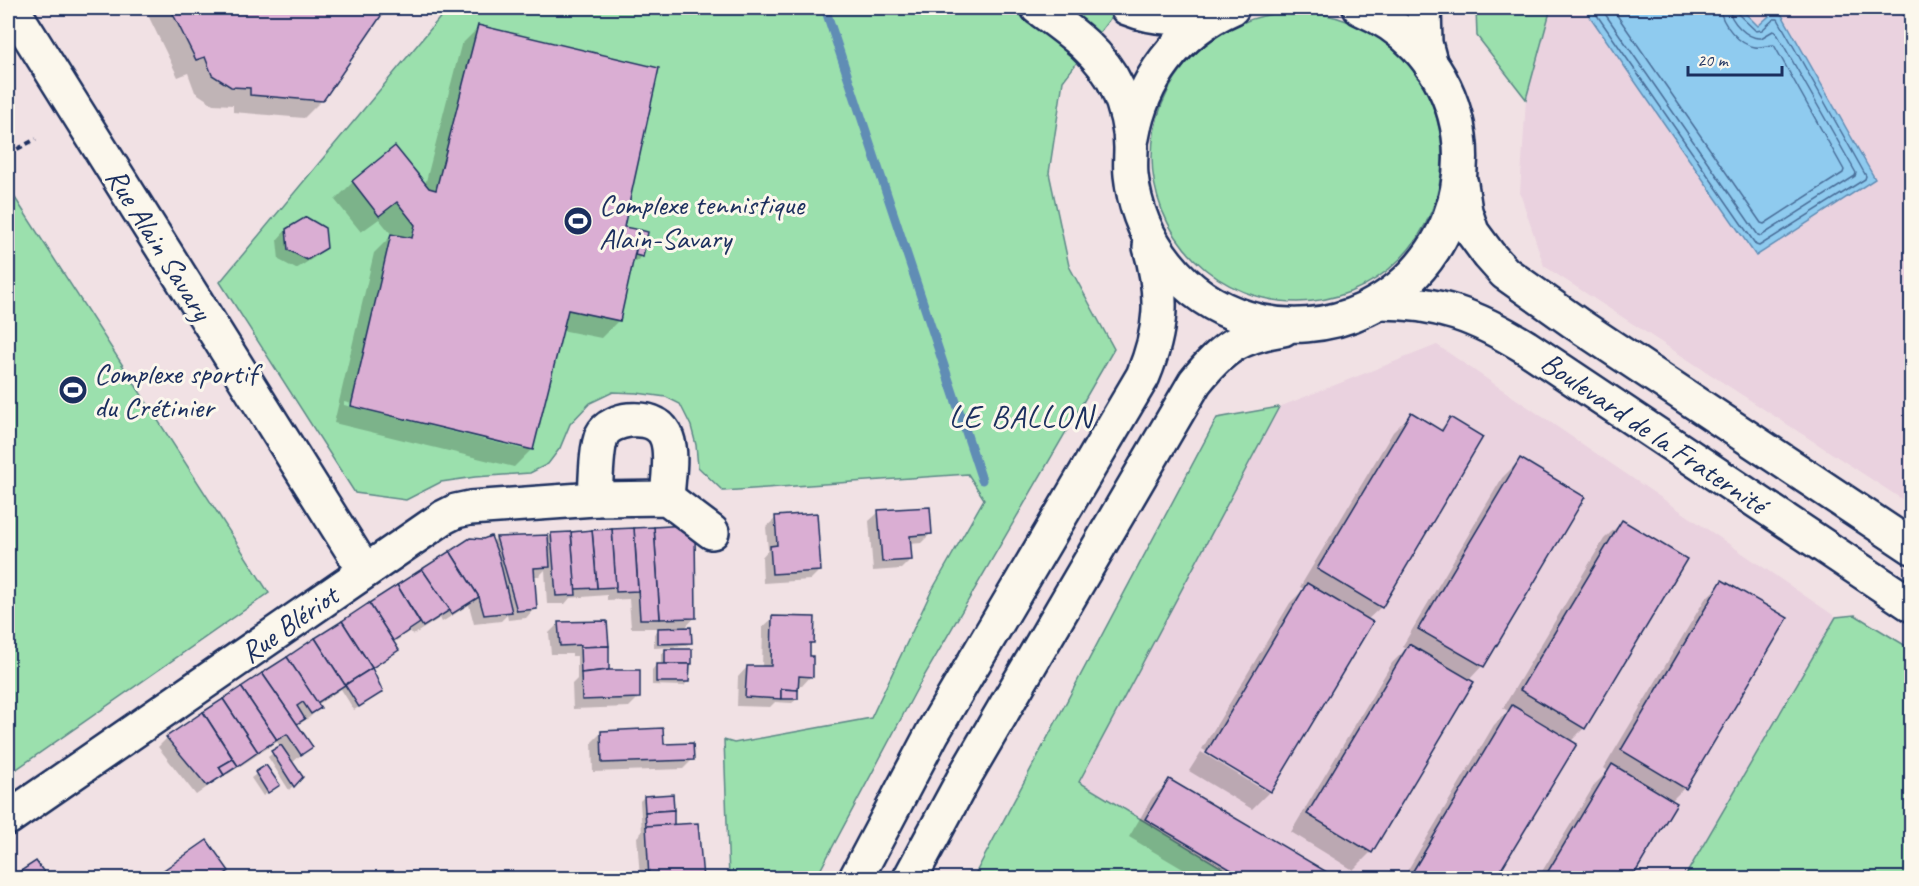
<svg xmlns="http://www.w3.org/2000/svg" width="1919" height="886" font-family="Caveat,sans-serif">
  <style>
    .built { fill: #ead2df }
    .green { fill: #9be0ad; stroke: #5b8886; stroke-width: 1.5 }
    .water { fill: #8fcbef; stroke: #618db5; stroke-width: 1.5 }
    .shadow { fill: #0003; fill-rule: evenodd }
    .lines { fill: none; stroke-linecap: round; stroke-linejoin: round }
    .shore { stroke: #496d98; stroke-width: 1.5 }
    .stream { stroke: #618db5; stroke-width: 9 }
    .building { fill: #daaed3; stroke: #1b2f5e; stroke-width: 1.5 }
    .service-casing { stroke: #1b2f5e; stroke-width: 21 }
    .minor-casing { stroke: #1b2f5e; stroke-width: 38 }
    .primary-casing { stroke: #1b2f5e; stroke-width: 38 }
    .path { stroke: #1b2f5e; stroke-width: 4; stroke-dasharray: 6 4.5; stroke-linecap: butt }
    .service { stroke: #fbf7ec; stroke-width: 16 }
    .minor { stroke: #fbf7ec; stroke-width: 33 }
    .primary { stroke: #fbf7ec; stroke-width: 33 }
    .labels { text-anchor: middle; stroke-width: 6; stroke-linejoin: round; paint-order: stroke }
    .poi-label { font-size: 30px; fill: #1b2f5e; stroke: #fbf7ec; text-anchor: start }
    .street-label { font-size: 30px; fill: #1b2f5e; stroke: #fbf7ec }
    .neighbourhood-label { font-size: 32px; letter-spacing: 1.5px; fill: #1b2f5e; stroke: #fbf7ec }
  </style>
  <rect width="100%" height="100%" fill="#f1e1e4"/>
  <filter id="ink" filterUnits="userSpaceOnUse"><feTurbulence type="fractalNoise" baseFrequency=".0167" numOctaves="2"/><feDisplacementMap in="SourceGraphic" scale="12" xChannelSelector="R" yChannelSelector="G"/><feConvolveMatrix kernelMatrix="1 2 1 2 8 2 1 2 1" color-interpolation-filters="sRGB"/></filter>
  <g filter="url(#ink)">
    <g class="built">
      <polygon points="1551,8 1911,8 1911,505 1544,266 1520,193 1526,99"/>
      <polygon points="1437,345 1836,617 1684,878 1239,878 1078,782 1279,407"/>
    </g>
    <g class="green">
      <polygon points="448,8 1118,8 1063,81 1049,173 1069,266 1114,349 919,685 816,878 729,878 724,740 734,743 871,718 931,592 984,499 968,474 723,491 698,467 696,445 691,426 680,404 666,397 637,393 613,392 590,403 570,424 560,448 548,464 530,473 475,477 441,482 406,500 355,493 220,282"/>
      <polygon points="1476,8 1551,8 1526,99 1477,36"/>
      <circle cx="1297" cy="157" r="145"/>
      <polygon points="8,187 269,593 8,775"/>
      <polygon points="1279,407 1079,782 1239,878 973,878 1217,418"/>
      <polygon points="1855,615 1911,649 1911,878 1684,878 1836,617"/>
    </g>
    <polygon class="water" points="1584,8 1740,8 1758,26 1778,8 1875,179 1756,256"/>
    <g class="shadow">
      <polygon points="147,8 379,8 383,10 322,100 304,118 233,112 233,105 213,104 195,92 188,73 178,77 145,9"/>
      <path d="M479 27 622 228 646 233 641 256 637 261 632 260 619 320 601 338 561 330 532 449 514 467 334 423 374 253 392 235 379 219 361 232 335 200 353 182 425 185 461 45ZM344 402 522 446V449L344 405Z"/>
      <polygon points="286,230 325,247 315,257 296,269 279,260 277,240"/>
      <polygon points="1411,414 1439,431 1450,419 1381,607 1367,620 1270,791 1252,809 1189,771 1201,752 1267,792 1267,788 1202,749 1290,603 1304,589 1300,587 1393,432"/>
      <polygon points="1520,460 1583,497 1482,666 1468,681 1371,852 1353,870 1291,832 1392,663 1406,649 1402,647 1502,478"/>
      <polygon points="879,512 930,534 921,543 910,544 911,559 901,569 873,571 869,521"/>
      <polygon points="776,518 820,570 810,580 763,583 762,557 768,550 766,527"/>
      <polygon points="1622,522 1584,728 1570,742 1575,744 1495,878 1403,878 1494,725 1508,711 1503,708 1604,539"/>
      <polygon points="685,527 695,617 684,629 690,642 686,646 654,648 654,634 660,628 631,628 629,599 607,600 607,595 570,598 565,604 547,604 545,570 539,576 533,576 535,608 526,618 508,620 507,615 501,621 474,624 469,605 442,622 440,618 413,635 410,631 393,643 397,650 387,659 371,670 377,696 354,710 341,689 317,705 319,708 310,717 301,723 300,721 296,725 311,746 292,763 301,777 289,790 268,757 281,747 277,742 228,774 227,773 196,795 158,747 167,738 471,539 492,543 496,538 547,539 552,534"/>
      <polygon points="1723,582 1684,788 1671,801 1675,804 1631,878 1538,878 1595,784 1608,771 1604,768 1705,599"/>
      <polygon points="773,618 813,642 808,646 811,676 802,686 797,686 797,699 792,703 775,702 770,707 737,706 738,677 747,667 762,668 763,627"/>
      <polygon points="606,622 607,671 639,697 629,707 573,709 572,684 577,679 577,656 572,656 572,654 551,654 549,633 559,623"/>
      <polygon points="666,650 691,663 688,666 688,681 684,686 652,685 652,670 656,665 661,665 661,655"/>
      <polygon points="601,733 662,745 693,759 683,769 593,772 592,742"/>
      <polygon points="266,767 278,785 263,796 251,778"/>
      <polygon points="1170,781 1334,878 1198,878 1129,837 1152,798"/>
      <polygon points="644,797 673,826 701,878 640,878 637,837 642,832 640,801"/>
      <polygon points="206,842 227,871 220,878 155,878"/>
    </g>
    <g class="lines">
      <g class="shore">
        <polyline points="1592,8 1756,245 1759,246 1865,179 1866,176 1778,19 1774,19 1762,30 1756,31 1738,14 1737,8"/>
        <path d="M1601 8 1758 235 1761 236 1855 176 1856 173 1776 32 1773 31 1761 38C1747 39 1730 21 1729 8"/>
        <path d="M1612 8 1761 223 1764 224 1843 173 1844 170 1774 45C1768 45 1762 48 1755 47 1739 45 1721 23 1720 8"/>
      </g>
      <polyline class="stream" points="825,8 982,480"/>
    </g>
    <g class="building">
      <polygon points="170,8 381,8 385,10 323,101 250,95 250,88 231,87 212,75 205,57 196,60"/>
      <polygon points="478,25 659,68 624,227 640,230 620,321 568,310 533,450 351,406 391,234 412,238 415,225 397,202 379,216 352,181 395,146 429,188 436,190"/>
      <polygon points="306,217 325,228 327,248 307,260 288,250 286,229"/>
      <polygon points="640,230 648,232 643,257 635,255"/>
      <polygon points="1411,412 1442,431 1450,417 1483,437 1382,608 1317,569"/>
      <polygon points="1520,458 1585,497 1484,667 1418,629"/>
      <polygon points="930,507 932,534 910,536 912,560 882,562 878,510"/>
      <polygon points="817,513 821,571 772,574 770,546 777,545 775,516"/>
      <polygon points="1622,520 1687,559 1585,729 1520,690"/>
      <polygon points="686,525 695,533 696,618 660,619 654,527"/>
      <polygon points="654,527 660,619 640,619 634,528"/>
      <polygon points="634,528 638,591 616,592 612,529"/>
      <polygon points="612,529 616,587 597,588 592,530"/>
      <polygon points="592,530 597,588 575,589 571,532"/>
      <polygon points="571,532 576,595 556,596 551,533"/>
      <polygon points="548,535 550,567 534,568 537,609 517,611 496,537"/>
      <polygon points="491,536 499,557 512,612 484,615 479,597 450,551 470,538 483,539"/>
      <polygon points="450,551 479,597 452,614 422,569"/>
      <polygon points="422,569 450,610 423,627 397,585"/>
      <polygon points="1722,580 1788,618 1686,789 1621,750"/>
      <polygon points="1307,583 1373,622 1271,792 1206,753"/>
      <polygon points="397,585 420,623 393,641 369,603"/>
      <polygon points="369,603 399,650 372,668 342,621"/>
      <polygon points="772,616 815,617 814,643 810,643 810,656 813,656 813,677 799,676 798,690 781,689 781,699 745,697 747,666 771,666"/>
      <polygon points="342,621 372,668 345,685 315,638"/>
      <polygon points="607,621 609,646 580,647 581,645 560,646 558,622"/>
      <polygon points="691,627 692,643 658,644 658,628"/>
      <polygon points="315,638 345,685 317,703 287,657"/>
      <polygon points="1409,644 1474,682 1372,853 1307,814"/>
      <polygon points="609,646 609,670 581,673 580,647"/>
      <rect x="665" y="649" width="27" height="15"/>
      <polygon points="287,657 321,708 311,714 303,702 297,706 305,719 297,724 262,673"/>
      <polygon points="656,664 690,664 689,682 656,682"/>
      <polygon points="372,668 383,692 359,707 345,685"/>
      <polygon points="609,670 640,670 640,698 582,700 581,673"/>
      <polygon points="262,673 313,747 301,755 287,734 277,740 241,687"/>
      <polygon points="241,687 277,740 258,752 223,699"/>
      <polygon points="781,689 798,690 798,699 781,699"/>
      <polygon points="223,699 258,752 238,766 203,712"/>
      <polygon points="1512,705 1577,744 1496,878 1415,878 1410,876"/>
      <polygon points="203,712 233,759 219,767 224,775 207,786 166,737"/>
      <polygon points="663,728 664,744 693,743 694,760 602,763 601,731"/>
      <polygon points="281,745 303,777 294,787 271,751"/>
      <polygon points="233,759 238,766 224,775 219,767"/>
      <polygon points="1612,764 1677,803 1632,878 1544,878"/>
      <polygon points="266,765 280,785 268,793 255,772"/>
      <polygon points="1169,779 1337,878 1245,878 1145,819"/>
      <polygon points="673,794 674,810 645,812 644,796"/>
      <polygon points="674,810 674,825 646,826 645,812"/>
      <polygon points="698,823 703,878 649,878 646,826"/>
      <polygon points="207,840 229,871 219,878 165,878 161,872"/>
      <polygon points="36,861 48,878 10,878"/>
    </g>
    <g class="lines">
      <g class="service-casing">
        <polyline id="service" points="1910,8 1912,10"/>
      </g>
      <g class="minor-casing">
        <g id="minor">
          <polyline points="12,8 365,571"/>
          <path d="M595 499C596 484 596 448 602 435 606 426 620 421 629 420 682 416 669 463 667 498"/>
          <polyline points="8,818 444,517 456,511 470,508 595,499 667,498 712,532"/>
        </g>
      </g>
      <g class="primary-casing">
        <g id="primary">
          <path d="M1038 8C1067 29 1101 52 1117 87 1125 106 1131 127 1131 148 1131 157 1130 166 1131 175 1138 241 1183 299 1247 318 1286 330 1329 327 1366 309 1466 260 1493 128 1416 46 1400 29 1381 17 1360 8"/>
          <path d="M1127 8C1160 21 1182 18 1217 14"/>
          <polyline points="1424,8 1425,43 1431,65"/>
          <path d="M1132 138C1142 80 1177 32 1232 8"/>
          <polyline points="1461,184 1465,211 1472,232 1489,255 1505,273 1577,324 1912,547"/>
          <path d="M1380 302C1439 302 1477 317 1526 347L1912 605"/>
          <path d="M856 878 933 732 1143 376C1162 330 1164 295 1150 247"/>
          <path d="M910 878 966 774 1195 382C1223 347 1240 336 1283 329"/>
        </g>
      </g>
      <polyline class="path" points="8,154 36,139"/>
      <use href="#service" class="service"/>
      <use href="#minor" class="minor"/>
      <use href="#primary" class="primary"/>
    </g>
  </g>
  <defs>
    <g id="stadium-disc" transform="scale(1.5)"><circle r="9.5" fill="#1b2f5e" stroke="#fbf7ec"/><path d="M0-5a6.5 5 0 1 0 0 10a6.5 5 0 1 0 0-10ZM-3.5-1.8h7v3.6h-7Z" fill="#fff"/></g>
  </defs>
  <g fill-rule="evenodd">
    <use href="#stadium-disc" x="578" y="221"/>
    <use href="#stadium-disc" x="73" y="390"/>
  </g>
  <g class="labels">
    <g class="poi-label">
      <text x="599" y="214">Complexe tennistique<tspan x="599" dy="34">Alain-Savary</tspan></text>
      <text x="94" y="383">Complexe sportif<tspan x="94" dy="34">du Crétinier</tspan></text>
    </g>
    <g class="street-label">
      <text transform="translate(159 244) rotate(58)" y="10">Rue Alain Savary</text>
      <text transform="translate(1654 433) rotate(34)" y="10">Boulevard de la Fraternité</text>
      <text transform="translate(289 624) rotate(-35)" y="10">Rue Blériot</text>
    </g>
    <g class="neighbourhood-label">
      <text x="1021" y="427">LE BALLON</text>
    </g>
  </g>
  <rect width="1919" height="886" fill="none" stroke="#fbf7ec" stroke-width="30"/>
  <rect x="15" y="15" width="1889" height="856" fill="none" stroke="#1b2f5e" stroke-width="2" filter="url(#ink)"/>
  <path d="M1688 66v9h94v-9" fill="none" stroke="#1b2f5e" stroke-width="3"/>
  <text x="1697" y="66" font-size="18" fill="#1b2f5e" stroke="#fbf7ec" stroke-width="4.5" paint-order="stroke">20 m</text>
</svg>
